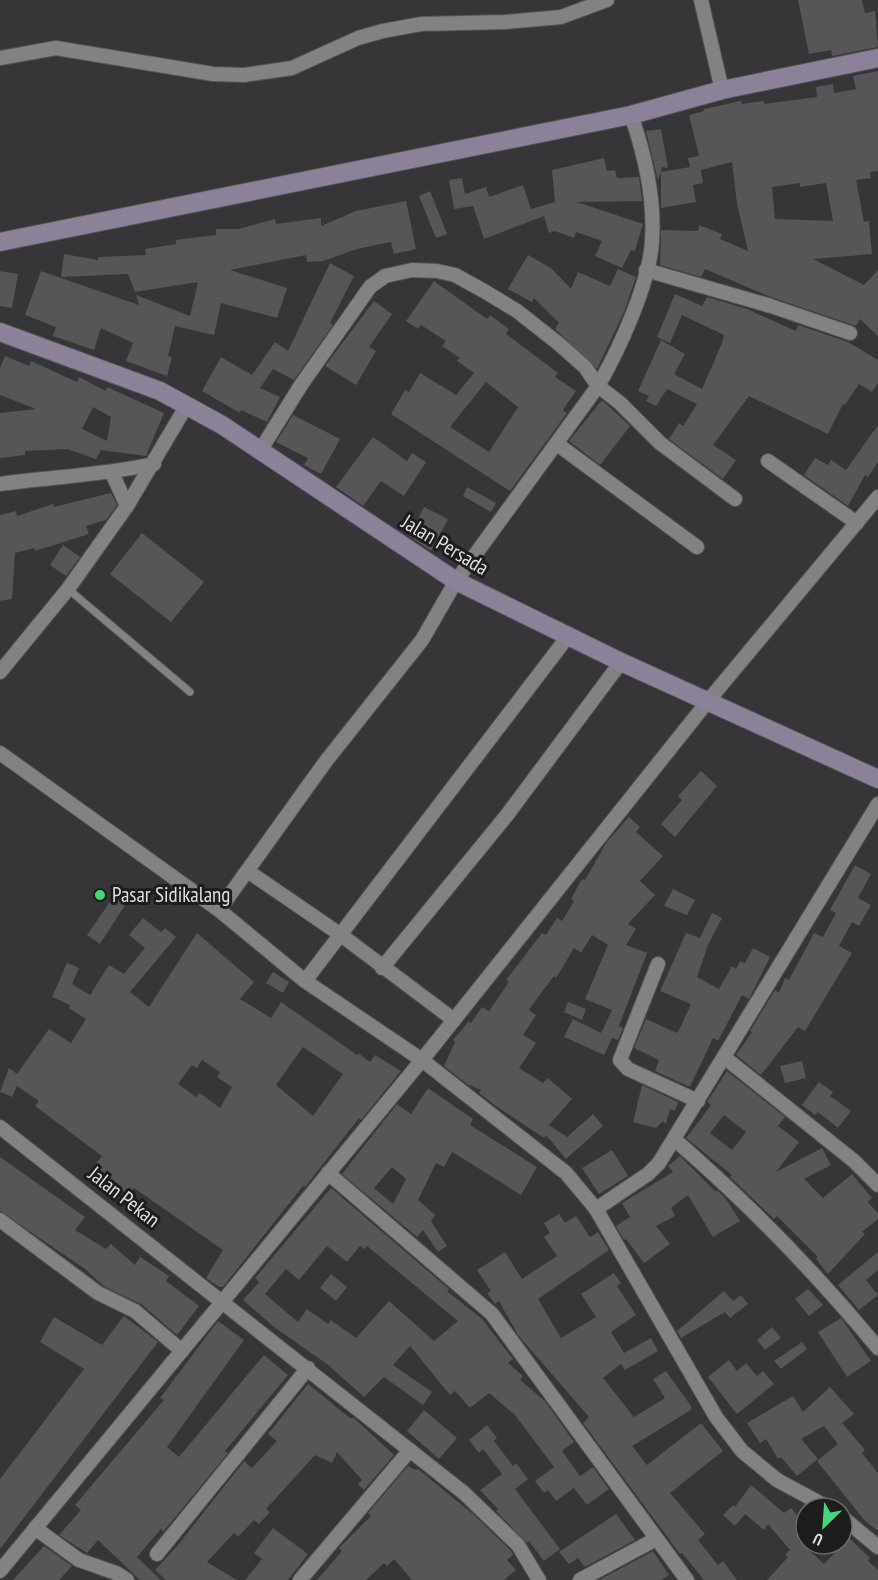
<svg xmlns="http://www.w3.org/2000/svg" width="878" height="1580" font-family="'PT Sans Narrow',sans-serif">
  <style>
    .building { fill: #565558; fill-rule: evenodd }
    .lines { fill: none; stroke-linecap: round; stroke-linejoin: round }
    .lane-casing { stroke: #535255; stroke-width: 9 }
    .street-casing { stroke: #535255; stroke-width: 16 }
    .secondary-casing { stroke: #535255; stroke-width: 20 }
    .lane { stroke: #828183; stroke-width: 7 }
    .street { stroke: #828183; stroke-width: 14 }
    .secondary { stroke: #8b8299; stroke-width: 18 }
    .poi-dot { fill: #44d77a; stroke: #1d1d1e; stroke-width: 2 }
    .labels { text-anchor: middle; stroke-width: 6; stroke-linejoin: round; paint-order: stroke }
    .street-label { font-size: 21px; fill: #dfdee0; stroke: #1d1d1e }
    .poi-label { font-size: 21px; fill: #dfdee0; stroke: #1d1d1e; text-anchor: start }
  </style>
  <rect width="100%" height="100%" fill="#363537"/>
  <g class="building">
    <polygon points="798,0 862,0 865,13 875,11 878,47 832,56 831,50 809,54"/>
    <path d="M878 71V171L870 172 871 178 856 180 864 222 869 221 872 254 813 259 864 285 878 270V336L860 319 856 326 768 296 705 269 701 277 660 265 661 230 698 231 699 225 722 234 720 239 748 251 737 204 732 162 701 170 703 183 693 185 696 202 661 208V172L690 167 688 158 699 156 689 115 704 111V109L741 101 742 104 764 101V104L817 97 816 87 833 84 834 93 856 89 853 76ZM800 183V187L826 183 833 221 775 219 772 187Z"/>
    <polygon points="661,129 668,168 662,167 658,181 646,131"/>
    <polygon points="604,158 607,171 615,170 617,178 639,177 642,201 577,202 643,224 635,251 631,250 622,268 595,256 602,241 576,232 574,238 555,231 549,233 544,216 484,239 473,206 454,209 449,180 462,178 465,194 486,187 489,197 523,185 531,209 555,202 552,170"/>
    <polygon points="430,191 447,234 436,238 419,196"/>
    <polygon points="406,201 416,249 394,254 391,242 357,249 323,261 307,262 306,255 230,270 287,288 277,318 221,303 214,335 175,326 168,356 172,357 167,376 126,361 133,343 101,328 94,350 53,336 56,327 25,315 41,271 139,305 136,295 190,316 198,282 135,292 128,274 61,277 64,254 98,260 98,257 146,255 145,249 176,244 176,240 216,235 216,229 238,229 275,219 276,224 321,218 321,226 356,211"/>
    <polygon points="528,255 551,268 571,289 578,272 610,286 618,269 636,277 624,312 597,369 555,329 559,323 534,298 532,302 508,289"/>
    <polygon points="330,263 354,276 330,323 333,325 294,380 273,369 260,388 280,397 267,422 241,410 240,413 202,391 221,357 252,375 275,342 288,351"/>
    <polygon points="0,271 18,274 12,308 0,306"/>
    <path d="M434 281 487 319 490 315 509 329 506 334 558 373 555 377 576 391 563 410 567 413 510 491 391 414 405 390 409 392 420 373 456 395 474 373 457 361 460 358 442 346 446 341 421 325 418 329 406 321ZM486 382 518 407 489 452 450 427Z"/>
    <polygon points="675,294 702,306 707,297 747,309 796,331 798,325 848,342 878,360 878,383 872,392 859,384 845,405 843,404 828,434 749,396 713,445 736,460 723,479 669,439 679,423 683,426 697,404 667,389 656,406 646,401 649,396 638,391 661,340 685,354 674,374 702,389 722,343 724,335 682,315 670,343 657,337"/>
    <polygon points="374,301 392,314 369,347 376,351 356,385 325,366"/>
    <path d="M5 356 29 366 31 361 77 382 79 377 106 391 107 387 164 413 146 456 101 450 96 459 67 449 25 451V455L0 458V413L36 409 0 395V368ZM93 407 111 417 107 441 82 429Z"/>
    <polygon points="602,400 630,426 600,465 569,441"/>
    <polygon points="293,415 340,439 321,474 304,465 308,458 276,442"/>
    <polygon points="878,425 878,462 868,477 865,475 848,506 804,475 815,458 828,465 831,460 846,470"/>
    <polygon points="373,437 407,461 412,453 426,462 404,496 381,481 363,506 336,487"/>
    <polygon points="467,487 496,503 491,512 463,496"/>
    <polygon points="111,493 117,505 106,520 86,526 89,534 35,551 34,548 15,553 12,599 0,601 0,515 16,511 17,516 53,504 54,507"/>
    <polygon points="424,507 448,519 431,551 409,536"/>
    <polygon points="142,533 204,582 171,622 110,574"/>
    <polygon points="63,545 80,557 66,576 50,565"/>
    <polygon points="701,771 717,786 675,837 661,824 682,800 678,796"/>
    <polygon points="629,817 640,827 636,832 663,856 640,881 655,895 628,924 636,929 626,945 647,953 619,1026 623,1028 618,1040 612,1038 604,1055 564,1037 573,1019 601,1033 612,1010 585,999 608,945 592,935 581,953 574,948 556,978 554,976 535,1001 529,1010 536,1015 523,1035 536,1043 519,1068 543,1083 548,1078 572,1099 549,1125 567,1137 593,1114 603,1126 566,1159 546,1135 544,1138 496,1106 479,1093 481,1090 467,1084 444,1066 455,1042 453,1040 469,1021 471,1023 482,1007 489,1011 509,982 506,980 542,933 546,935 557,918 562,921 574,901 571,899 582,879 585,880 606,843"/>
    <polygon points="855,865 871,874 858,898 871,905 859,926 852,922 839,946 852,953 805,1031 798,1027 761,1075 736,1055 752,1032 750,1031 775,990 779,993 785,978 789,980 814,933 823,937 836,913 830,910"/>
    <polygon points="673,889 695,900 687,915 664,906"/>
    <polygon points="114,896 125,905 100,944 87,935"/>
    <polygon points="712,913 722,918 708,945 697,977 719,989 732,966 736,969 740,961 745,963 753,948 770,957 749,999 742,995 718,1041 713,1038 690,1087 655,1071 659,1060 634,1048 646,1019 677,1033 680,1028 691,1004 660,991 686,933 700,938"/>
    <path d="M143 918 161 932 165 928 176 937 130 992 149 1007 197 933 254 982 240 999 271 1018 281 1002 357 1055 358 1053 370 1062 375 1055 401 1071 361 1120 359 1118 305 1187 303 1186 223 1287H219L206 1278 223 1250 134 1188 129 1195 93 1167 102 1156 35 1106 39 1101 17 1086 12 1097 0 1092 9 1068 17 1074 49 1029 71 1043 86 1019 69 1008 70 1005 52 997 67 963 79 968 72 984 90 995 109 965 124 974 145 948 129 935ZM303 1047 343 1074 313 1116 276 1085ZM202 1060 220 1072 217 1077 232 1087 220 1108 200 1093 196 1097 178 1084 192 1065 197 1068Z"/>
    <polygon points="273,972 289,982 283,993 266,983"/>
    <polygon points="568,1002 586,1009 582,1020 564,1012"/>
    <polygon points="802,1061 806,1078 785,1083 780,1066"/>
    <path d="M727 1071 785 1117 778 1126 799 1142 776 1172 822 1148 831 1165 804 1179 823 1198 852 1174 872 1198 868 1202 878 1213V1219L862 1232 865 1234 828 1274 816 1259 818 1257 777 1216 774 1219 730 1177 732 1175 686 1138 711 1105 707 1102ZM724 1115 746 1132 732 1150 710 1133Z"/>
    <polygon points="819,1082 833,1092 830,1096 851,1111 838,1128 818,1112 815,1115 802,1105"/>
    <polygon points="642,1085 678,1102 675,1111 670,1109 666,1124 663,1121 656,1128 633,1122"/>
    <path d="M428 1088 473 1119 470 1125 537 1167 521 1195 454 1153 452 1152 444 1167 436 1163 418 1200 435 1215 431 1221 447 1246 438 1252 423 1230 417 1237 342 1174 397 1104 411 1114ZM392 1167 406 1179 393 1204 374 1188Z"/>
    <polygon points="612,1150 628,1176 599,1194 582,1168"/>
    <polygon points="680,1156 716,1192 717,1190 726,1199 740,1221 713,1237 688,1195 671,1208 675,1216 656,1226 670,1244 644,1263 626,1239 624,1240 616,1226 630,1217 622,1203 673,1172 668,1166"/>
    <polygon points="0,1157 85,1217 75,1230 106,1249 111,1244 135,1265 140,1257 169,1276 166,1281 199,1306 177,1335 141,1304 105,1287 85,1269 0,1211"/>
    <path d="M331 1188 449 1289 447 1291 482 1319 513 1359 508 1363 523 1376 520 1380 545 1401 574 1442 562 1451 580 1476 593 1467 609 1489 587 1505 574 1488 556 1501 548 1490 544 1493 535 1481 554 1467 515 1415 489 1393 470 1408 455 1391 450 1395 410 1346 393 1365 432 1392 423 1405 384 1377 364 1397 327 1364 274 1327 243 1300 259 1282 255 1278ZM327 1246 347 1262 360 1246 364 1249 367 1246 458 1321 434 1341 389 1301 356 1338 331 1320 328 1324 307 1309 298 1322 265 1294 286 1269 299 1280Z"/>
    <polygon points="559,1214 565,1223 576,1216 590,1237 598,1232 609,1250 538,1299 561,1338 596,1317 581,1294 614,1273 621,1283 617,1286 636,1315 611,1332 624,1353 651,1338 658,1351 625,1370 621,1364 603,1378 634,1417 665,1398 653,1379 666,1371 691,1406 691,1410 632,1446 647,1465 701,1423 723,1451 670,1493 705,1534 698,1540 718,1565 723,1561 737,1580 704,1580 682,1553 680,1554 583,1423 589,1417 518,1335 499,1301 495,1304 487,1293 491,1291 477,1270 505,1252 522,1279 557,1256 544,1237 550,1233 544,1223"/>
    <polygon points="878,1252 878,1270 866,1280 878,1295 859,1310 838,1285"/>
    <polygon points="331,1274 347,1287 336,1301 320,1288"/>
    <polygon points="808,1289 823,1305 809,1316 795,1299"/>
    <polygon points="724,1291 733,1301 741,1295 748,1304 730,1318 725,1312 681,1338 677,1331"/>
    <polygon points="124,1316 158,1342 0,1549 0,1479 84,1369 40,1342 54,1317 102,1345"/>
    <polygon points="841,1318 871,1361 847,1377 818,1332"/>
    <polygon points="218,1321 244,1340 167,1447 179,1457 264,1355 288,1375 225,1451 228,1453 163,1532 161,1529 137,1557 161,1580 140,1580 98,1540 87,1553 59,1535 81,1510 75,1505 164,1400 160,1398"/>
    <polygon points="772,1327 781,1338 765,1350 757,1340"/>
    <polygon points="802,1342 807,1349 781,1369 774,1361"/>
    <polygon points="729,1360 737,1371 746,1363 757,1376 763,1371 774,1384 737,1414 708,1377"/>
    <polygon points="308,1384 350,1418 354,1418 394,1455 364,1490 358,1484 362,1480 337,1452 332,1463 315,1455 266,1509 270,1512 259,1524 254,1520 238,1537 234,1533 207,1562 237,1580 166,1580 155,1570 178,1545 244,1461 252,1468 277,1441 268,1434"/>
    <polygon points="830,1387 854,1414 842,1423 865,1450 862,1453 878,1473 878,1531 865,1521 817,1461 838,1444 824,1426 801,1439 818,1459 797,1476 781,1457 778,1459 766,1439 760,1443 747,1423 793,1396 803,1412"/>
    <polygon points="424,1410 457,1438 439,1459 407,1431"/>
    <polygon points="487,1425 497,1438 494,1441 513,1466 516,1463 528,1479 515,1489 560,1549 544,1561 529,1541 527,1543 496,1511 498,1509 480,1490 502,1474 483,1449 479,1453 469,1440"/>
    <polygon points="408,1466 416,1470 418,1469 474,1515 511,1551 513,1555 507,1560 516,1570 504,1580 412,1580 394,1559 387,1566 384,1563 366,1580 317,1580 342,1551 339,1548 371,1516 368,1513"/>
    <polygon points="751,1485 784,1513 791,1508 801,1520 806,1515 806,1533 798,1540 824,1564 849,1538 870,1558 868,1561 878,1570 878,1580 767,1580 788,1557 785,1554 790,1550 768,1524 764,1530 745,1514 735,1526 723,1515 733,1505 735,1507"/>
    <polygon points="616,1514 635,1540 585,1567 578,1558 569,1564 559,1552"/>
    <polygon points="273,1528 308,1554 288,1580 245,1580 262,1559 254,1553"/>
    <polygon points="44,1546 72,1566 59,1580 13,1580"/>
    <polygon points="653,1551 669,1575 661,1580 599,1580"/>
  </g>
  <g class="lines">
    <g class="lane-casing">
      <polyline id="lane" points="68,589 190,692"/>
    </g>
    <g class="street-casing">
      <g id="street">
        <polyline points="701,0 722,90"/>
        <polyline points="0,58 56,48 213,74 244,75 292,68 358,38 383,31 421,24 505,22 561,17 607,0"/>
        <polyline points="646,270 771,306 850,333"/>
        <polyline points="557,444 697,547"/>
        <polyline points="260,451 301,385 370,287 385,276 412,270 437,271 455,275 484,291 517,311 559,344 585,367 598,386 620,403 660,443 735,499"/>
        <polyline points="768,461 857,523"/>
        <polyline points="112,473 127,506"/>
        <path d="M0 484C51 477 103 475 154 464"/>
        <polyline points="0,672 68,589 127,506 187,405"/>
        <polyline points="0,753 219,910 305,981 422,1060 566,1173 596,1209 716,1417 742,1451 777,1480 829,1508"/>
        <polyline points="249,872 341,935 454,1020"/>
        <path d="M219 910 326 761 422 640 456 581 598 386C619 350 650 282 652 241 655 198 645 155 631 115"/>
        <polyline points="658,964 620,1060 628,1069 698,1101"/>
        <polyline points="382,968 507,815 621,662"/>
        <polyline points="305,981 569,635"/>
        <polyline points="724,1057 854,1161 878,1185"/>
        <polyline points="0,1127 464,1493 518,1545 539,1580"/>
        <path d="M674 1139C748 1203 816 1273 878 1348"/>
        <polyline points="328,1173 492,1314 687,1580"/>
        <polyline points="596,1209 648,1174 659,1163 878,804"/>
        <polyline points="0,1220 98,1293 135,1311 182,1351"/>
        <polyline points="842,1517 878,1547"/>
        <polyline points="35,1528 79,1560 116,1573 127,1580"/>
        <polyline points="157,1554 308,1368"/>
        <polyline points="0,1571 422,1060 708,701 878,497"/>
        <polyline points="300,1580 410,1450"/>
        <polyline points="580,1580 656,1539"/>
      </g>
    </g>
    <g class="secondary-casing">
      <g id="secondary">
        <polyline points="0,242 631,115 722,90 878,58"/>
        <polyline points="0,332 160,391 222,425 456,581 621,662 878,779"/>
      </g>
    </g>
    <use href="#lane" class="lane"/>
    <use href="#street" class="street"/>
    <use href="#secondary" class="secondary"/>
  </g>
  <circle class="poi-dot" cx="100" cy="895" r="6"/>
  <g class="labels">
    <g class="street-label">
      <text transform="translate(445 545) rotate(31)" y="7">Jalan Persada</text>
      <text transform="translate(124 1197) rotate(38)" y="7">Jalan Pekan</text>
    </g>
    <g class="poi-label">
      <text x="112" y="902">Pasar Sidikalang</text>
    </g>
  </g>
  <g transform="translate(824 1526) rotate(205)"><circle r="28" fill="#1d1d1e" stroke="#6b6a6c" stroke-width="1.5"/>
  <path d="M0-4.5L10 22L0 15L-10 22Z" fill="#44d77a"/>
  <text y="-9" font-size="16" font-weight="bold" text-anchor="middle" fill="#dfdee0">U</text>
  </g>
</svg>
